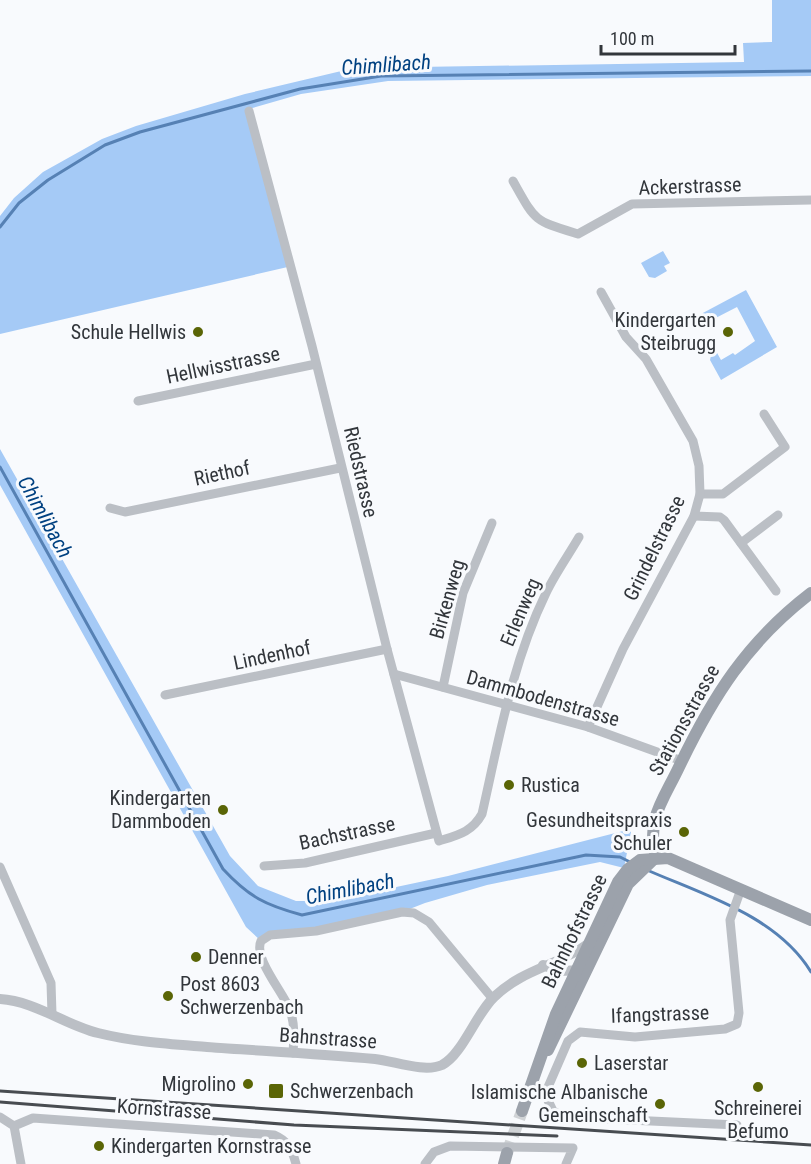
<svg xmlns="http://www.w3.org/2000/svg" width="811" height="1164" font-family="'Roboto Condensed',sans-serif">
  <style>
    .green { fill: #a5caf6 }
    .lines { fill: none; stroke-linecap: round; stroke-linejoin: round }
    .stream { stroke: #5681b4; stroke-width: 3 }
    .secondary-tunnel { stroke: #d0d3d6; stroke-width: 12; stroke-dasharray: 12 6; stroke-linecap: butt }
    .minor { stroke: #bbbfc5; stroke-width: 9 }
    .tertiary { stroke: #bbbfc5; stroke-width: 10 }
    .secondary { stroke: #9ca2ab; stroke-width: 12 }
    .rail { stroke: #484c51; stroke-width: 3 }
    .poi-dot { fill: #5a6506; stroke: #f8fafd; stroke-width: 2 }
    .labels { text-anchor: middle; stroke-width: 6; stroke-linejoin: round; paint-order: stroke }
    .street-label { font-size: 20px; fill: #32363b; stroke: #f8fafd }
    .poi-label { font-size: 20px; fill: #32363b; stroke: #f8fafd; text-anchor: end }
    .water-label { font-size: 21px; font-style: italic; fill: #004181; stroke: #f8fafd }
  </style>
  <rect width="100%" height="100%" fill="#f8fafd"/>
  <g class="green">
    <polygon points="772,0 811,0 811,76 388,81 301,94 249,109 292,266 0,334 0,216 14,198 43,172 102,139 136,126 245,94 354,68 744,62 743,43 772,42"/>
    <polygon points="663,251 670,263 664,266 667,271 655,278 649,277 641,263"/>
    <polygon points="746,290 777,347 721,380 710,360 712,351 716,351 721,360 733,353 735,355 755,341 737,307 702,325 701,314"/>
    <polygon points="0,449 230,856 258,886 296,901 313,901 335,900 448,876 627,830 631,832 624,868 600,862 487,885 425,903 402,912 261,941 246,927 0,485"/>
  </g>
  <g class="lines">
    <g class="stream">
      <polyline points="0,227 19,203 48,180 105,145 140,132 300,89 381,76 811,71"/>
      <path d="M0 467 223 869C249 897 265 905 302 915L586 855 620 857 630 862"/>
      <path d="M647 870C704 895 777 916 811 972"/>
    </g>
    <polyline class="secondary-tunnel" points="507,1153 522,1111"/>
    <g class="minor">
      <path d="M249 111 312 346 387 649 439 841C458 835 472 832 482 814 499 739 512 663 546 593 555 574 568 556 579 537"/>
      <path d="M513 181C536 222 533 220 578 234L632 204 811 200"/>
      <polyline points="138,401 316,364"/>
      <polyline points="700,494 723,494 785,447 764,414"/>
      <polyline points="110,508 125,512 340,468"/>
      <polyline points="694,516 720,517 724,520 776,591"/>
      <polyline points="741,543 778,515"/>
      <polyline points="394,674 588,727 682,761"/>
      <polyline points="443,687 463,593 492,523"/>
      <polyline points="165,695 387,649"/>
      <polyline points="588,727 623,649 694,516 700,494 699,466 693,441 646,359 626,337 601,292"/>
      <polyline points="264,866 305,863 436,833"/>
      <polyline points="0,867 51,983 52,1014"/>
      <path d="M293 1053C294 1038 295 1024 290 1010 283 992 253 958 261 941L270 935 316 931 402 912 414 913 429 922 492 998"/>
      <polyline points="0,1117 14,1126 21,1164"/>
      <polyline points="737,1125 565,1117 553,1111 545,1094 568,1041 580,1032 635,1037 725,1029 737,1024 739,1013 730,920 741,889"/>
      <path d="M14 1126 33 1118 274 1135C288 1141 292 1149 296 1164"/>
      <polyline points="425,1164 434,1152 450,1146 573,1148 566,1164"/>
    </g>
    <g class="tertiary">
      <polyline points="543,965 559,971 584,970"/>
      <path d="M0 999C35 1001 65 1025 98 1033 134 1042 170 1044 207 1047 263 1051 319 1054 375 1059 394 1061 424 1073 442 1065 462 1055 476 1014 494 997 523 969 557 966 588 944"/>
    </g>
    <g class="secondary">
      <path d="M656 857C646 819 663 801 679 767 713 696 747 642 811 593"/>
      <polyline points="548,1050 628,884 656,857"/>
      <polyline points="522,1111 556,1014 618,882 628,869 640,860 668,858 811,920"/>
      <polyline points="504,1164 507,1153"/>
    </g>
    <g class="rail">
      <polyline points="0,1091 811,1145"/>
      <polyline points="0,1102 294,1125 557,1136"/>
    </g>
  </g>
  <g class="poi-dot">
    <circle cx="198" cy="332" r="6"/>
    <circle cx="728" cy="332" r="6"/>
    <circle cx="509" cy="785" r="6"/>
    <circle cx="223" cy="810" r="6"/>
    <circle cx="684" cy="832" r="6"/>
    <circle cx="196" cy="957" r="6"/>
    <circle cx="168" cy="996" r="6"/>
    <circle cx="582" cy="1063" r="6"/>
    <circle cx="248" cy="1084" r="6"/>
    <circle cx="758" cy="1087" r="6"/>
    <rect x="268" y="1083" width="16" height="16" rx="3"/>
    <circle cx="660" cy="1104" r="6"/>
    <circle cx="99" cy="1146" r="6"/>
  </g>
  <g class="labels">
    <g class="street-label">
      <text transform="translate(690 186) rotate(-2)" y="7">Ackerstrasse</text>
      <text transform="translate(223 365) rotate(-12)" y="7">Hellwisstrasse</text>
      <text transform="translate(361 472) rotate(77)" y="7">Riedstrasse</text>
      <text transform="translate(222 473) rotate(-12)" y="7">Riethof</text>
      <text transform="translate(654 548) rotate(-64)" y="7">Grindelstrasse</text>
      <text transform="translate(447 599) rotate(-74)" y="7">Birkenweg</text>
      <text transform="translate(520 612) rotate(-67)" y="7">Erlenweg</text>
      <text transform="translate(272 655) rotate(-12)" y="7">Lindenhof</text>
      <text transform="translate(543 698) rotate(16)" y="7">Dammbodenstrasse</text>
      <text transform="translate(684 720) rotate(-61)" y="7">Stationsstrasse</text>
      <text transform="translate(347 833) rotate(-12)" y="7">Bachstrasse</text>
      <text transform="translate(574 931) rotate(-64)" y="7">Bahnhofstrasse</text>
      <text transform="translate(660 1014) rotate(-2)" y="7">Ifangstrasse</text>
      <text transform="translate(328 1038) rotate(4)" y="7">Bahnstrasse</text>
      <text transform="translate(164 1109) rotate(4)" y="7">Kornstrasse</text>
    </g>
    <g class="poi-label">
      <text x="716" y="327">Kindergarten<tspan x="716" dy="23">Steibrugg</tspan></text>
      <text x="186" y="339">Schule Hellwis</text>
      <text x="521" y="792" text-anchor="start">Rustica</text>
      <text x="211" y="805">Kindergarten<tspan x="211" dy="23">Dammboden</tspan></text>
      <text x="672" y="827">Gesundheitspraxis<tspan x="672" dy="23">Schuler</tspan></text>
      <text x="208" y="964" text-anchor="start">Denner</text>
      <text x="180" y="991" text-anchor="start">Post 8603<tspan x="180" dy="23">Schwerzenbach</tspan></text>
      <text x="594" y="1070" text-anchor="start">Laserstar</text>
      <text x="236" y="1091">Migrolino</text>
      <text x="290" y="1098" text-anchor="start">Schwerzenbach</text>
      <text x="648" y="1099">Islamische Albanische<tspan x="648" dy="23">Gemeinschaft</tspan></text>
      <text x="758" y="1115" text-anchor="middle">Schreinerei<tspan x="758" dy="23">Befumo</tspan></text>
      <text x="111" y="1153" text-anchor="start">Kindergarten Kornstrasse</text>
    </g>
    <g class="water-label">
      <text transform="translate(386 65) rotate(-4)" y="7">Chimlibach</text>
      <text transform="translate(45 517) rotate(61)" y="7">Chimlibach</text>
      <text transform="translate(350 889) rotate(-11)" y="7">Chimlibach</text>
    </g>
  </g>
  <path d="M601 45v9h134v-9" fill="none" stroke="#32363b" stroke-width="3"/>
  <text x="610" y="45" font-size="18" fill="#32363b" stroke="#f8fafd" stroke-width="4.5" paint-order="stroke">100 m</text>
</svg>
